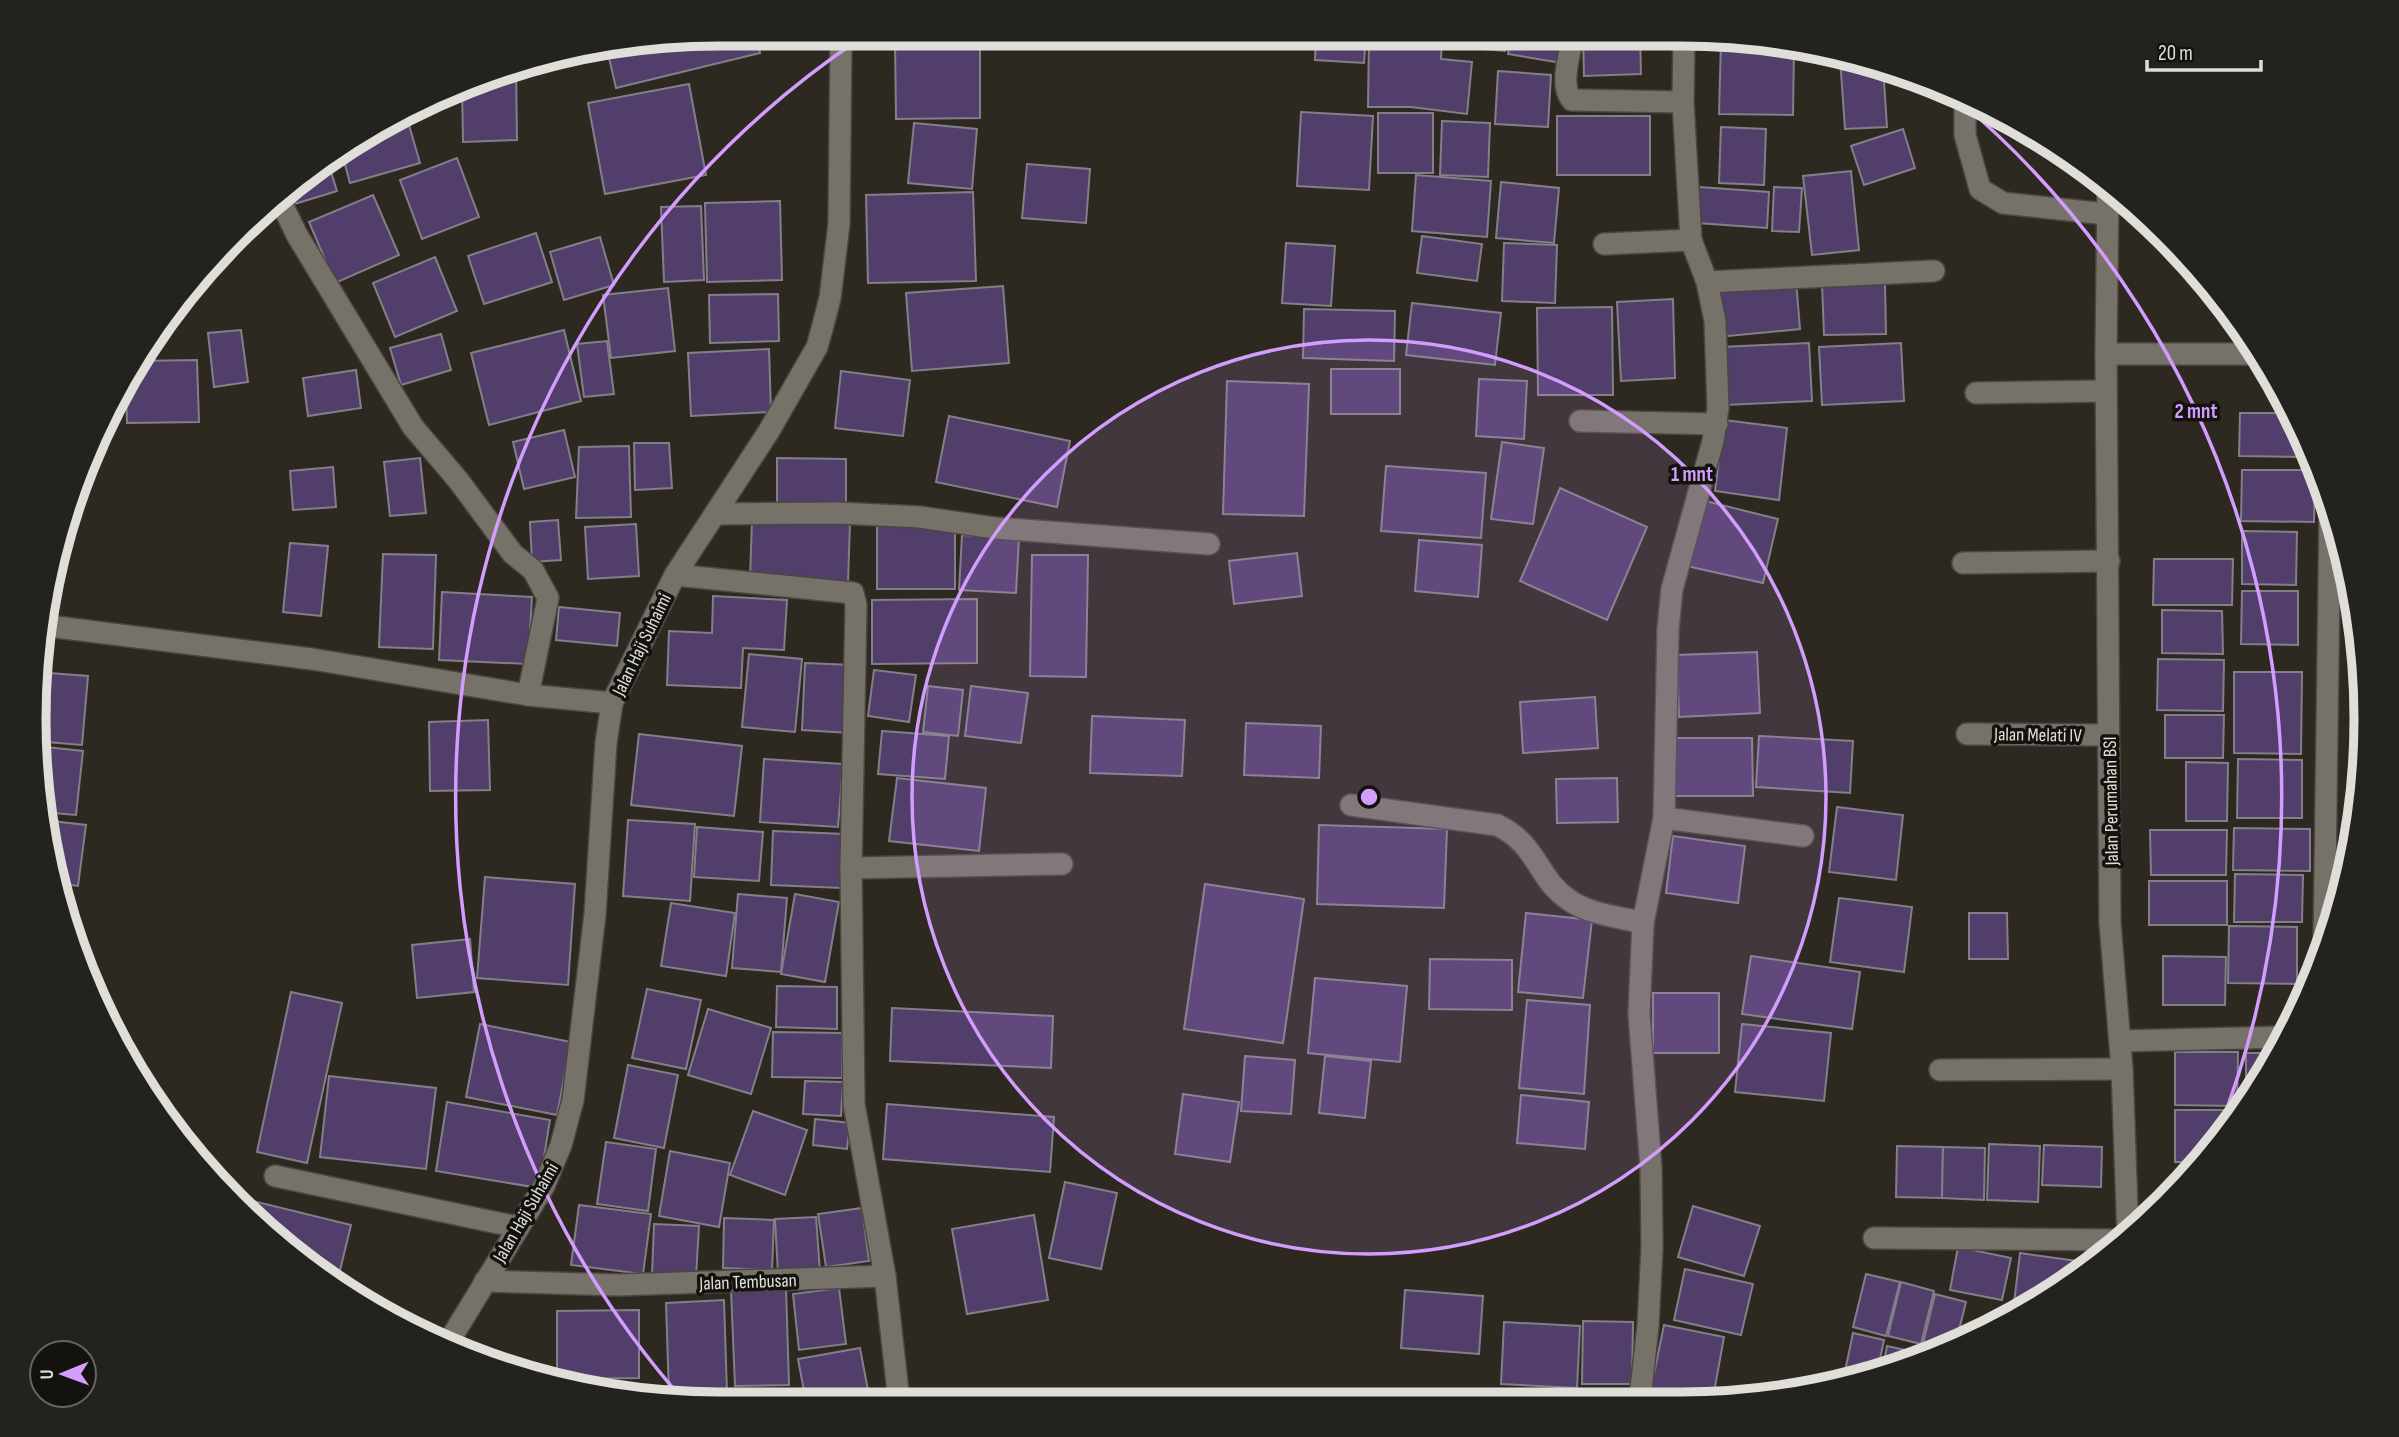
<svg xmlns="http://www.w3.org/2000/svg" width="2399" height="1437" font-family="'Sofia Sans Condensed',sans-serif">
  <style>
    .building { fill: #523e6b; stroke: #827f88; stroke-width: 2 }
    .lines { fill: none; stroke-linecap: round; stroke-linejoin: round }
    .minor-casing { stroke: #4b4740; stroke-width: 24 }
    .minor { stroke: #777269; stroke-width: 21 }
    .ring { fill: none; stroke: #d29dfd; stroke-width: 3.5 }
    .labels { text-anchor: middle; stroke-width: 7; stroke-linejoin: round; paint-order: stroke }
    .street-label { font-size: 19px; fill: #e0ded8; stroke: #14120f }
    .rim { fill: none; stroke: #e0ded8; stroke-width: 9 }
    .centre { fill: #d29dfd; stroke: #14120f; stroke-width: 3.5 }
    .ring-label { font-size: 21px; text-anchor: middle; font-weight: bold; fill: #d29dfd; stroke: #14120f; stroke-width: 7; stroke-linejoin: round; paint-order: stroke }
  </style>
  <rect width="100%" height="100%" fill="#2d2921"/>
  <g class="building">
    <polygon points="1566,35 1562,63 1508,54 1511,36"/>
    <polygon points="1583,35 1640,35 1641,74 1584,76"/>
    <polygon points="1316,36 1366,36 1364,63 1315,60"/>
    <polygon points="1369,36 1442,37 1441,59 1472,62 1467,114 1411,107 1368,107"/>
    <polygon points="1450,36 1506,36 1505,51 1449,46"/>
    <polygon points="980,38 980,118 896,119 895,40"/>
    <polygon points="629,39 757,39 760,53 616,88 606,45"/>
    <polygon points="1721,41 1761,42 1794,48 1793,115 1719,114"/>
    <polygon points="1840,58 1883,66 1887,127 1845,129"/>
    <polygon points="516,65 517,140 463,142 462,85"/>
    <polygon points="1498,71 1551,75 1548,127 1495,124"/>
    <polygon points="689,84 706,175 605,194 588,103"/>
    <polygon points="1301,112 1373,116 1369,190 1297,186"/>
    <rect x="1378" y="113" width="55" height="60"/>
    <rect x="1557" y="116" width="93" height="59"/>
    <polygon points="407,118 420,163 350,183 341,150 382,125"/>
    <polygon points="1442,121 1490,123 1488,177 1440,175"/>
    <polygon points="914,123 977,129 972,189 908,183"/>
    <polygon points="1721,127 1766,129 1764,185 1719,183"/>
    <polygon points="1903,129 1915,168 1864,185 1851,146"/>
    <polygon points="457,158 479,217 422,239 400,180"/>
    <polygon points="327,159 337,191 288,206 283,191"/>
    <polygon points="1027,164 1090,169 1086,223 1022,218"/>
    <polygon points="1851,171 1859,250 1812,255 1803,176"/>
    <polygon points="1416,175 1491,181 1487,237 1412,231"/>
    <polygon points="1501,182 1559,188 1554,243 1496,238"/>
    <polygon points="1699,187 1769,192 1767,228 1697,223"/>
    <polygon points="1774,187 1802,188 1799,232 1772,231"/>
    <polygon points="973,192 976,281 868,283 866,195"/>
    <polygon points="373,195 399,255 335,283 309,222"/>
    <polygon points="780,201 782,280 707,282 705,203"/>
    <polygon points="701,206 704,280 664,282 661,207"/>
    <polygon points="536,233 552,282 484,304 468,256"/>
    <polygon points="1422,236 1482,244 1477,281 1417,273"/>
    <polygon points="600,237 614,285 564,300 550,252"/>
    <polygon points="1286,243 1335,246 1331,306 1282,303"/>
    <polygon points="1504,243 1557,245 1555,303 1502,301"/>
    <polygon points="435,257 457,311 395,337 373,283"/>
    <polygon points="1796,280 1800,329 1718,337 1714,288"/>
    <polygon points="1885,283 1886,334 1824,335 1822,284"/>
    <polygon points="1003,286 1009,363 912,371 906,293"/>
    <polygon points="668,288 675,351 611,358 603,295"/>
    <polygon points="778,294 779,341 710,343 709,295"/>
    <polygon points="1673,299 1675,378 1621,381 1617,302"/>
    <polygon points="1412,303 1501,313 1495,365 1406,355"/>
    <polygon points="1612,307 1613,395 1538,395 1537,308"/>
    <polygon points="1304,309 1395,311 1394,361 1303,358"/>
    <polygon points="241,330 248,382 214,387 208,333"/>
    <polygon points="564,330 581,401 489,425 471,353"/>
    <polygon points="441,334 451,370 401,385 390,348"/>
    <polygon points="607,341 614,394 584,397 577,344"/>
    <polygon points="1809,343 1812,401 1724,405 1721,347"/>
    <polygon points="1901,343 1904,401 1822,405 1819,347"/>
    <polygon points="769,349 771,412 691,416 688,353"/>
    <polygon points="197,360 199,422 127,423 126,384 137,361"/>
    <rect x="1331" y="369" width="69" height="45"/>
    <polygon points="356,370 361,408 308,416 303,378"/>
    <polygon points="841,371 910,380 903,436 835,428"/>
    <polygon points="1479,379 1527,381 1524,439 1476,436"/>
    <polygon points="1227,381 1309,384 1304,516 1223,514"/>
    <polygon points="2240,413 2291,413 2306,442 2306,457 2239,456"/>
    <polygon points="949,416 1070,441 1057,507 936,482"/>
    <polygon points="1724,420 1787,428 1779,500 1715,491"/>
    <polygon points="564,430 575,477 524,489 513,442"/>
    <polygon points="1502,442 1544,448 1533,524 1491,519"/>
    <polygon points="634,443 669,443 672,488 635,490"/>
    <polygon points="629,446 631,517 576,518 579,447"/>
    <polygon points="420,458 426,513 390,516 384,462"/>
    <polygon points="777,458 846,459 846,508 777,509"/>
    <polygon points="1386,466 1486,473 1481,538 1381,531"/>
    <polygon points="333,467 336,507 293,510 290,471"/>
    <polygon points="2242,470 2315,470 2314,522 2241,521"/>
    <polygon points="1560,488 1647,527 1607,620 1520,581"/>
    <polygon points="1697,499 1778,519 1763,583 1682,565"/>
    <polygon points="558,520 561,560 532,562 530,522"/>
    <polygon points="752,520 850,522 848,583 750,580"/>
    <polygon points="636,524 639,576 588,579 585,527"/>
    <rect x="877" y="526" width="78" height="63"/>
    <polygon points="2242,531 2297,532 2296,585 2242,584"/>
    <polygon points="962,535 1019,538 1016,593 959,590"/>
    <polygon points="1419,540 1482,545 1478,597 1415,591"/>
    <polygon points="290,543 328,546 321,616 283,612"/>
    <polygon points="1297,553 1302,596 1234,604 1229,561"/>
    <polygon points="383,554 436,555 433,649 379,647"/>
    <polygon points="1032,555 1088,555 1086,677 1030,676"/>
    <polygon points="2154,559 2233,559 2232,605 2153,605"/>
    <polygon points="2242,591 2298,591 2298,645 2241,644"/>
    <polygon points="442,592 532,597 528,664 439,660"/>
    <polygon points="713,596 787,600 784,650 743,648 741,688 667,685 669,631 712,633"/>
    <polygon points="977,599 977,663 872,664 872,600"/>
    <polygon points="559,607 620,613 617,646 556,640"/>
    <polygon points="2162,610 2222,611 2223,654 2162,653"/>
    <polygon points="1757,652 1760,713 1679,717 1677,655"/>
    <polygon points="749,654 802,659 795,732 742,727"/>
    <polygon points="2158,659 2224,660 2223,711 2157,710"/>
    <polygon points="805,663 853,665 850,733 802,730"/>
    <polygon points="874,670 916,675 909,722 868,716"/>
    <polygon points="36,672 88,676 82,745 35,741 33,719"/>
    <polygon points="2234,672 2302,672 2301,754 2234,753"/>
    <polygon points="928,686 963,690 958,736 923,732"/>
    <polygon points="971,686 1028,693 1021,743 965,736"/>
    <polygon points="1595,697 1598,748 1523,753 1520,702"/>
    <polygon points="2165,715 2224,715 2223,758 2165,758"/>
    <polygon points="1092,716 1185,720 1182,776 1090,773"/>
    <polygon points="488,720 490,790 430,791 429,722"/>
    <polygon points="1246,723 1321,726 1319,778 1244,775"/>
    <polygon points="882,731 949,736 945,779 878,774"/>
    <polygon points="639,734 742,746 734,816 631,805"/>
    <polygon points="1759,736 1853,741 1850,793 1756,787"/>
    <polygon points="1672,738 1752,738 1753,796 1671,796"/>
    <polygon points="36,746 83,751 76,815 42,812"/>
    <polygon points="764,759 843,764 838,827 760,822"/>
    <polygon points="2238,759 2302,760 2302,818 2237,818"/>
    <polygon points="2186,762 2228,763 2227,821 2186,821"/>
    <polygon points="897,778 986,788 979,851 889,841"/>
    <polygon points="1617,778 1618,822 1557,823 1556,779"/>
    <polygon points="1837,807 1903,815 1896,880 1829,872"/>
    <polygon points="43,820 86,825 78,886 55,883 46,852"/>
    <polygon points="628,820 695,824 690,901 623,896"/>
    <polygon points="1319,825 1447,829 1444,908 1317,904"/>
    <polygon points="697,827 763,832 759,881 694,877"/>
    <polygon points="2234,828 2310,829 2310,871 2233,870"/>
    <polygon points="2150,830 2227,830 2226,875 2151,875"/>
    <polygon points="773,831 844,834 842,888 771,885"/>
    <polygon points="1673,836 1745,846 1738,903 1666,893"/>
    <polygon points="2235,874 2303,875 2302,922 2234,922"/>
    <polygon points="485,877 575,884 568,985 477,978"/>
    <rect x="2149" y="881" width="78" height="44"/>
    <polygon points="1205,884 1304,899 1283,1043 1184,1029"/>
    <polygon points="738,894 787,898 781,972 732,968"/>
    <polygon points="795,894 839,902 825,982 781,974"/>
    <polygon points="1839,898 1912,907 1904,972 1830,962"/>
    <polygon points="671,903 735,913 726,976 661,966"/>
    <polygon points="1526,913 1592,920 1583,998 1518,992"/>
    <polygon points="1969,913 2007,913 2008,959 1969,959"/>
    <polygon points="2229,926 2297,927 2297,984 2228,983"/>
    <polygon points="470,939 474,992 417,998 412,945"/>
    <polygon points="1751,956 1860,972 1852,1029 1742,1014"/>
    <polygon points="2163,956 2226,957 2225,1005 2163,1005"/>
    <polygon points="1430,959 1512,960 1512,1010 1429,1009"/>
    <polygon points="1315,978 1407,986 1400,1062 1308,1053"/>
    <polygon points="777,986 837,987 837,1029 776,1027"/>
    <polygon points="647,989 701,1000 686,1069 632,1058"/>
    <polygon points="291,992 342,1003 307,1163 257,1152"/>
    <rect x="1653" y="993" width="66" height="60"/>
    <polygon points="1527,1000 1590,1005 1584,1094 1519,1088"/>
    <polygon points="892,1008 1053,1016 1051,1068 890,1061"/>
    <polygon points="708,1009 771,1028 751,1094 688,1075"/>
    <polygon points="480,1024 571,1042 557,1115 466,1097"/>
    <polygon points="1742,1024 1831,1033 1824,1101 1735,1092"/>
    <polygon points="773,1032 842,1033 842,1078 772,1077"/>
    <polygon points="2175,1052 2238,1052 2237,1106 2175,1105"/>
    <polygon points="2246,1053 2275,1053 2246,1105"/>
    <polygon points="1245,1056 1295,1060 1291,1114 1241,1111"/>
    <polygon points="1325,1056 1371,1061 1365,1118 1319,1113"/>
    <polygon points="628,1065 678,1075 664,1148 614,1138"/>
    <polygon points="329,1076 436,1088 426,1169 320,1157"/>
    <polygon points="805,1081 843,1082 841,1116 803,1114"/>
    <polygon points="1183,1094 1239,1102 1230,1162 1175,1154"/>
    <polygon points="1521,1095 1589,1102 1585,1149 1517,1143"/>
    <polygon points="447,1102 550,1120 539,1188 436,1171"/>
    <polygon points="887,1104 1054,1117 1050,1172 883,1159"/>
    <polygon points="2175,1110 2236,1110 2236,1115 2195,1162 2175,1162"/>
    <polygon points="753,1111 807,1130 785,1195 730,1175"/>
    <polygon points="815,1119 850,1123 847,1149 813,1145"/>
    <polygon points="606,1142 656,1149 648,1211 597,1204"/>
    <polygon points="1989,1144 2040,1146 2038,1202 1987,1200"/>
    <polygon points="2044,1145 2102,1147 2101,1187 2042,1185"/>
    <polygon points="1897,1146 1943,1147 1942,1198 1896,1197"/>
    <polygon points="1943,1147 1985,1148 1984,1200 1942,1198"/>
    <polygon points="670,1151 730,1163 719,1227 659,1216"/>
    <polygon points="1065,1182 1117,1193 1101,1269 1049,1258"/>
    <polygon points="233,1196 351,1225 336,1287 234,1203"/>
    <polygon points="579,1205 651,1214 643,1274 571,1265"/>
    <polygon points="1693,1206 1760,1226 1744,1276 1678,1257"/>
    <polygon points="862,1208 869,1261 826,1267 818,1214"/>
    <polygon points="1034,1215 1048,1300 967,1314 952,1229"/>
    <polygon points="816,1217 820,1272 778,1274 775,1219"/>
    <polygon points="724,1218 774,1220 772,1270 723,1268"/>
    <polygon points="654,1224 699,1226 696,1277 652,1275"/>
    <polygon points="1958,1247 2011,1258 2002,1300 1950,1290"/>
    <polygon points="2020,1253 2091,1263 2032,1306 2014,1303"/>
    <polygon points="1685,1269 1753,1284 1741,1335 1674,1320"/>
    <polygon points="1866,1274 1900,1282 1886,1336 1853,1327"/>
    <polygon points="1901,1282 1934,1291 1921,1344 1888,1336"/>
    <polygon points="786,1288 789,1385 735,1386 731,1290"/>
    <polygon points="839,1288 846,1344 799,1350 793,1294"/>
    <polygon points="1405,1290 1483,1296 1479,1354 1401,1348"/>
    <polygon points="1935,1294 1966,1302 1956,1342 1936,1352 1922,1348"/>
    <polygon points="724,1300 727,1393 669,1395 666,1303"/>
    <polygon points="639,1310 639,1378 557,1379 557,1311"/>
    <polygon points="1583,1321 1633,1322 1632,1384 1582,1384"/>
    <polygon points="1504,1322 1580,1326 1577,1388 1501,1384"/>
    <polygon points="1664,1325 1724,1337 1713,1398 1649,1398"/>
    <polygon points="1853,1333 1884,1340 1877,1373 1843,1381"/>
    <polygon points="1887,1346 1919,1353 1918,1360 1882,1372"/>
    <polygon points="860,1348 870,1401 806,1402 798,1359"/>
    <polygon points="476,1350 534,1366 532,1374 498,1367 474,1356"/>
    <polygon points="768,1389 769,1402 701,1402 701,1398"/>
  </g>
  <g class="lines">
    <g class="minor-casing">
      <g id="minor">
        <path d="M1573 35C1570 54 1559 86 1572 100L1683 102"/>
        <polyline points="1965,101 1965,135 1980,189 2003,203 2106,214"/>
        <polyline points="278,196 297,235 413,427 458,480 513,554 533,570 548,598 528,695"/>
        <polyline points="1604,244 1691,240"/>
        <polyline points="1707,282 1934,271"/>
        <polyline points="2106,354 2108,187"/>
        <polyline points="1976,393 2104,391"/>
        <polyline points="1580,421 1717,424"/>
        <polyline points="715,514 838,513 920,517 995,528 1209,544"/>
        <polyline points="1963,563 2109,561"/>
        <polyline points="675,575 853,593 856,605 851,868 854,1104 885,1276 899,1401"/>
        <polyline points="40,625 312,659 528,695 612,703"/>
        <polyline points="1967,734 2108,735"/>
        <path d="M1351 805 1497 825C1538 844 1537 879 1569 900 1588 914 1620 917 1643 923"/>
        <polyline points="1664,818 1803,836"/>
        <polyline points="851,868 1062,864"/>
        <polyline points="2324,947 2330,512"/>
        <polyline points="2120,1041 2284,1037"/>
        <polyline points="1940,1070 2122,1069"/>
        <polyline points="275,1176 517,1227"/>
        <polyline points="2128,1237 2122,1069 2110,923 2106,354 2259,354"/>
        <polyline points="1874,1238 2124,1240"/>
        <polyline points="485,1281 619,1285 885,1276"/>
        <polyline points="448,1343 544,1186 561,1145 573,1100 595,914 606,743 612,703 675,575 769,431 817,347 822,329 830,298 839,224 841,38"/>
        <polyline points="1640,1398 1648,1326 1652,1248 1651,1168 1639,1014 1643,923 1664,818 1668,629 1672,589 1713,441 1718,408 1715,321 1707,282 1691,240 1683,102 1684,35"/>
      </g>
    </g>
    <use href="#minor" class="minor"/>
  </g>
  <circle cx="1369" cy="797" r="457" fill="#d29dfd" fill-opacity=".12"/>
  <g class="ring">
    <circle cx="1369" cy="797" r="457"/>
    <path d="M685 1402A913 913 0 0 1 858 40M1956 98A913 913 0 0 1 2218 1132"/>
  </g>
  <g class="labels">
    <g class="street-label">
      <text transform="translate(641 644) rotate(-64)" y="7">Jalan Haji Suhaimi</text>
      <text transform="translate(2038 734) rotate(1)" y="7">Jalan Melati IV</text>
      <text transform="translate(2110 801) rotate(-91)" y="7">Jalan Perumahan BSI</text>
      <text transform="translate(525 1212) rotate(-60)" y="7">Jalan Haji Suhaimi</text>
      <text transform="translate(748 1281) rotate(-2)" y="7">Jalan Tembusan</text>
    </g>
  </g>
  <path d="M0 0H2399V1437H0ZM719 46H1681A673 673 0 0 1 2354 719V719A673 673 0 0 1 1681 1392H719A673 673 0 0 1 46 719V719A673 673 0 0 1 719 46Z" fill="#24221f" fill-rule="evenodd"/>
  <path class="rim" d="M719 46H1681A673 673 0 0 1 2354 719V719A673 673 0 0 1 1681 1392H719A673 673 0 0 1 46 719V719A673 673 0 0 1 719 46Z"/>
  <circle cx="1369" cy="797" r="10" class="centre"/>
  <g class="ring-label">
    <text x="2196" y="418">2 mnt</text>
    <text x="1692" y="481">1 mnt</text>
  </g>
  <g transform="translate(63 1374) rotate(269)"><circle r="33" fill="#14120f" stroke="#66645f" stroke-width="2"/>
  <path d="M0-5L12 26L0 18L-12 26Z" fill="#d29dfd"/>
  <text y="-10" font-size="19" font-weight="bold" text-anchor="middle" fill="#e0ded8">U</text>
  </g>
  <path d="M2147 60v10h114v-10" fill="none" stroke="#e0ded8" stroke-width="3.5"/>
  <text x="2158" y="60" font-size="21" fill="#e0ded8" stroke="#14120f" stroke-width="5" paint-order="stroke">20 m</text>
</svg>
